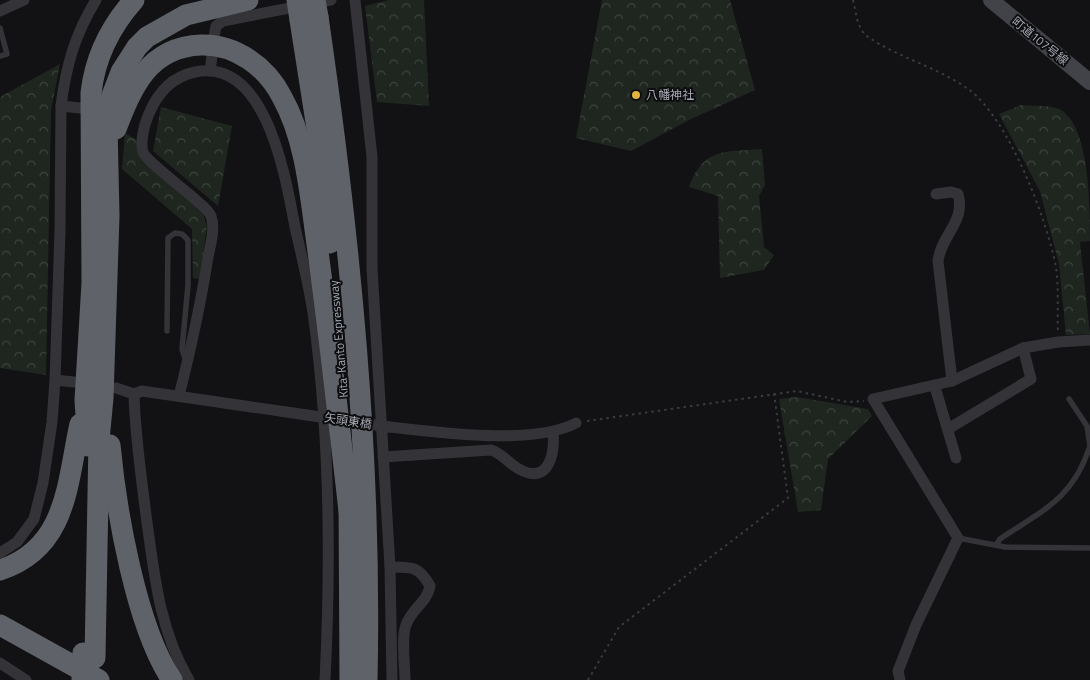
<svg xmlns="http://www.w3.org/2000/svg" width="1090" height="680" font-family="'Titillium Web','Noto Sans JP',sans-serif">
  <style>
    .forest { fill: url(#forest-crowns) }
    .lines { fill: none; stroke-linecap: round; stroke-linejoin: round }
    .path { stroke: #3a3b3f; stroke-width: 2; stroke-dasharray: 2.5 4; stroke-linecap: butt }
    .lane { stroke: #343438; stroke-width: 5.5 }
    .street { stroke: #343438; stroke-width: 11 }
    .secondary { stroke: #424348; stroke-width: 16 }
    .highway { stroke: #606269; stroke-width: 21 }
    .street-bridge { stroke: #343438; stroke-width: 11 }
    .highway-bridge { stroke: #606269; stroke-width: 21 }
    .poi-dot { fill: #e1b23d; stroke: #0d0d0f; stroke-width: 2 }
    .labels { text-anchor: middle; stroke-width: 4; stroke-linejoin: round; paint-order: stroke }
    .street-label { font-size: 12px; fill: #a5a9b3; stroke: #0d0d0f }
    .poi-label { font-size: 12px; fill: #a5a9b3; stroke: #0d0d0f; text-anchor: start }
  </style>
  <defs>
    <pattern id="forest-crowns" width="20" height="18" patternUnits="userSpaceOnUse" patternTransform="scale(1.25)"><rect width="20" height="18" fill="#1f2620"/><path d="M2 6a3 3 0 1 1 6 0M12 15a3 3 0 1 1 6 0" fill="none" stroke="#3d433e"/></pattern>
  </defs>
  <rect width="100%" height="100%" fill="#121214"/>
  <g class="forest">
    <polygon points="388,0 424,0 429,106 377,102 365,6"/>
    <polygon points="602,0 730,0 755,90 689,120 631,151 576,138"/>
    <polygon points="60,64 51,110 46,375 0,368 0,97"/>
    <path d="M1021 105C1032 106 1049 105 1059 109 1090 124 1090 207 1090 241L1080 242 1090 334 1066 335 1059 264 1040 191 999 114Z"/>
    <polygon points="161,107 232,126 218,206 153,151"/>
    <polygon points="125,133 138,141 140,158 203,213 207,227 199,279 193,278 192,229 122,169"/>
    <path d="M762 149 765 185 759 196 764 247 774 255 764 270 720 278 718 196 689 187C703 147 726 152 762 149Z"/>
    <polygon points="797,397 868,409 872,416 828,459 821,510 798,512 779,399"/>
  </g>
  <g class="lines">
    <g class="path">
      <path d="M853 0 858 23 864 34C895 57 936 66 968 89 1008 117 1047 219 1056 267 1059 288 1057 311 1058 332"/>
      <polyline points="587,421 797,391 847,402 864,401"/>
      <polyline points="588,680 619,627 788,498 774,393"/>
    </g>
    <g class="lane">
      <polyline points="0,28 7,54 0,56"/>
      <polyline points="167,331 168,238 175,233 182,234 188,240 188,285 182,349 186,362"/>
      <polyline points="1069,399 1087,426 1090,446"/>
      <polyline points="958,538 1005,547 1090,548"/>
      <path d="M996 545 1000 539C1043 510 1073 499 1090 446"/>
    </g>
    <g class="street">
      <polyline points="355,0 372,157 372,269 390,567 392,680"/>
      <polyline points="0,11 24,0"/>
      <polyline points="214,37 216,26 223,21 331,0"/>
      <polyline points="210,71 212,56"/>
      <polyline points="61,106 80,108"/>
      <path d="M936 194 951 192 958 194C966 222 941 235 938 261L952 381"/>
      <polyline points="55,380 74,382"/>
      <polyline points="935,387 956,458"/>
      <polyline points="116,388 134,394 142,391 307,415"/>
      <path d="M134 394C135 434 141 475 146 515 154 572 159 630 189 680"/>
      <path d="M179 396C190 352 200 308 207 263 209 249 216 230 211 216 209 211 202 205 197 201 188 192 146 161 143 152 140 143 144 125 148 116 157 93 171 77 195 72 267 57 286 180 295 227 302 258 310 289 314 320 330 439 331 560 325 680"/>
      <path d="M389 427C438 432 532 446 576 423"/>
      <polyline points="948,429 1031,379 1023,348"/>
      <path d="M383 457 491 450C503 454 508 463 519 469 549 486 555 453 553 432"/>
      <path d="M0 553 17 542 34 519 43 483 52 422 55 380 60 231 61 106C66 66 75 34 96 0"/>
      <path d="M390 567C412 567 419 566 430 586 427 603 412 608 406 625 401 637 405 666 405 680"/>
      <polyline points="0,663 26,680"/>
      <polyline points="900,680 898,671 916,625 958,538 873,399 952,381 1023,348 1058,342 1090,340"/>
    </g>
    <polyline class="secondary" points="991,0 1090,82"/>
    <g class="highway">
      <path d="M318 17C350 237 372 458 367 680"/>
      <polyline points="300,20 323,167 330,243"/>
      <path d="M116 129C132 88 148 47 201 45 235 44 266 66 282 97 306 140 310 195 317 244 329 333 339 422 349 511"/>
      <path d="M110 445C116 509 136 627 172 680"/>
      <path d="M88 446 85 400 92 283 91 93C95 57 110 27 134 0"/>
      <polyline points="349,498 350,680"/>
      <path d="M0 570C68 548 67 482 80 424"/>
      <polyline points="0,625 99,680"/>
      <polyline points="95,658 99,440 103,398 109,216 107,126 111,98 121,72 137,47 147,37 186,15 248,0"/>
    </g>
    <polyline class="street-bridge" points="307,415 389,427"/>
    <g class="highway-bridge">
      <polyline points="297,0 300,20"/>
      <polyline points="315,0 318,17"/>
      <polyline points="82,680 83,653"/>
    </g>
  </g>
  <circle class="poi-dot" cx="636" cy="95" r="5"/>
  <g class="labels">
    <g class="street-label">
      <text transform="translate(1040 41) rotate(39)" y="4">町道107号線</text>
      <text transform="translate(339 339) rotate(-95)" y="4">Kita-Kanto Expressway</text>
      <text transform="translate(348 421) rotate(9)" y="4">矢頭東橋</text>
    </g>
    <g class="poi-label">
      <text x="646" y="99">八幡神社</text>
    </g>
  </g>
</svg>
